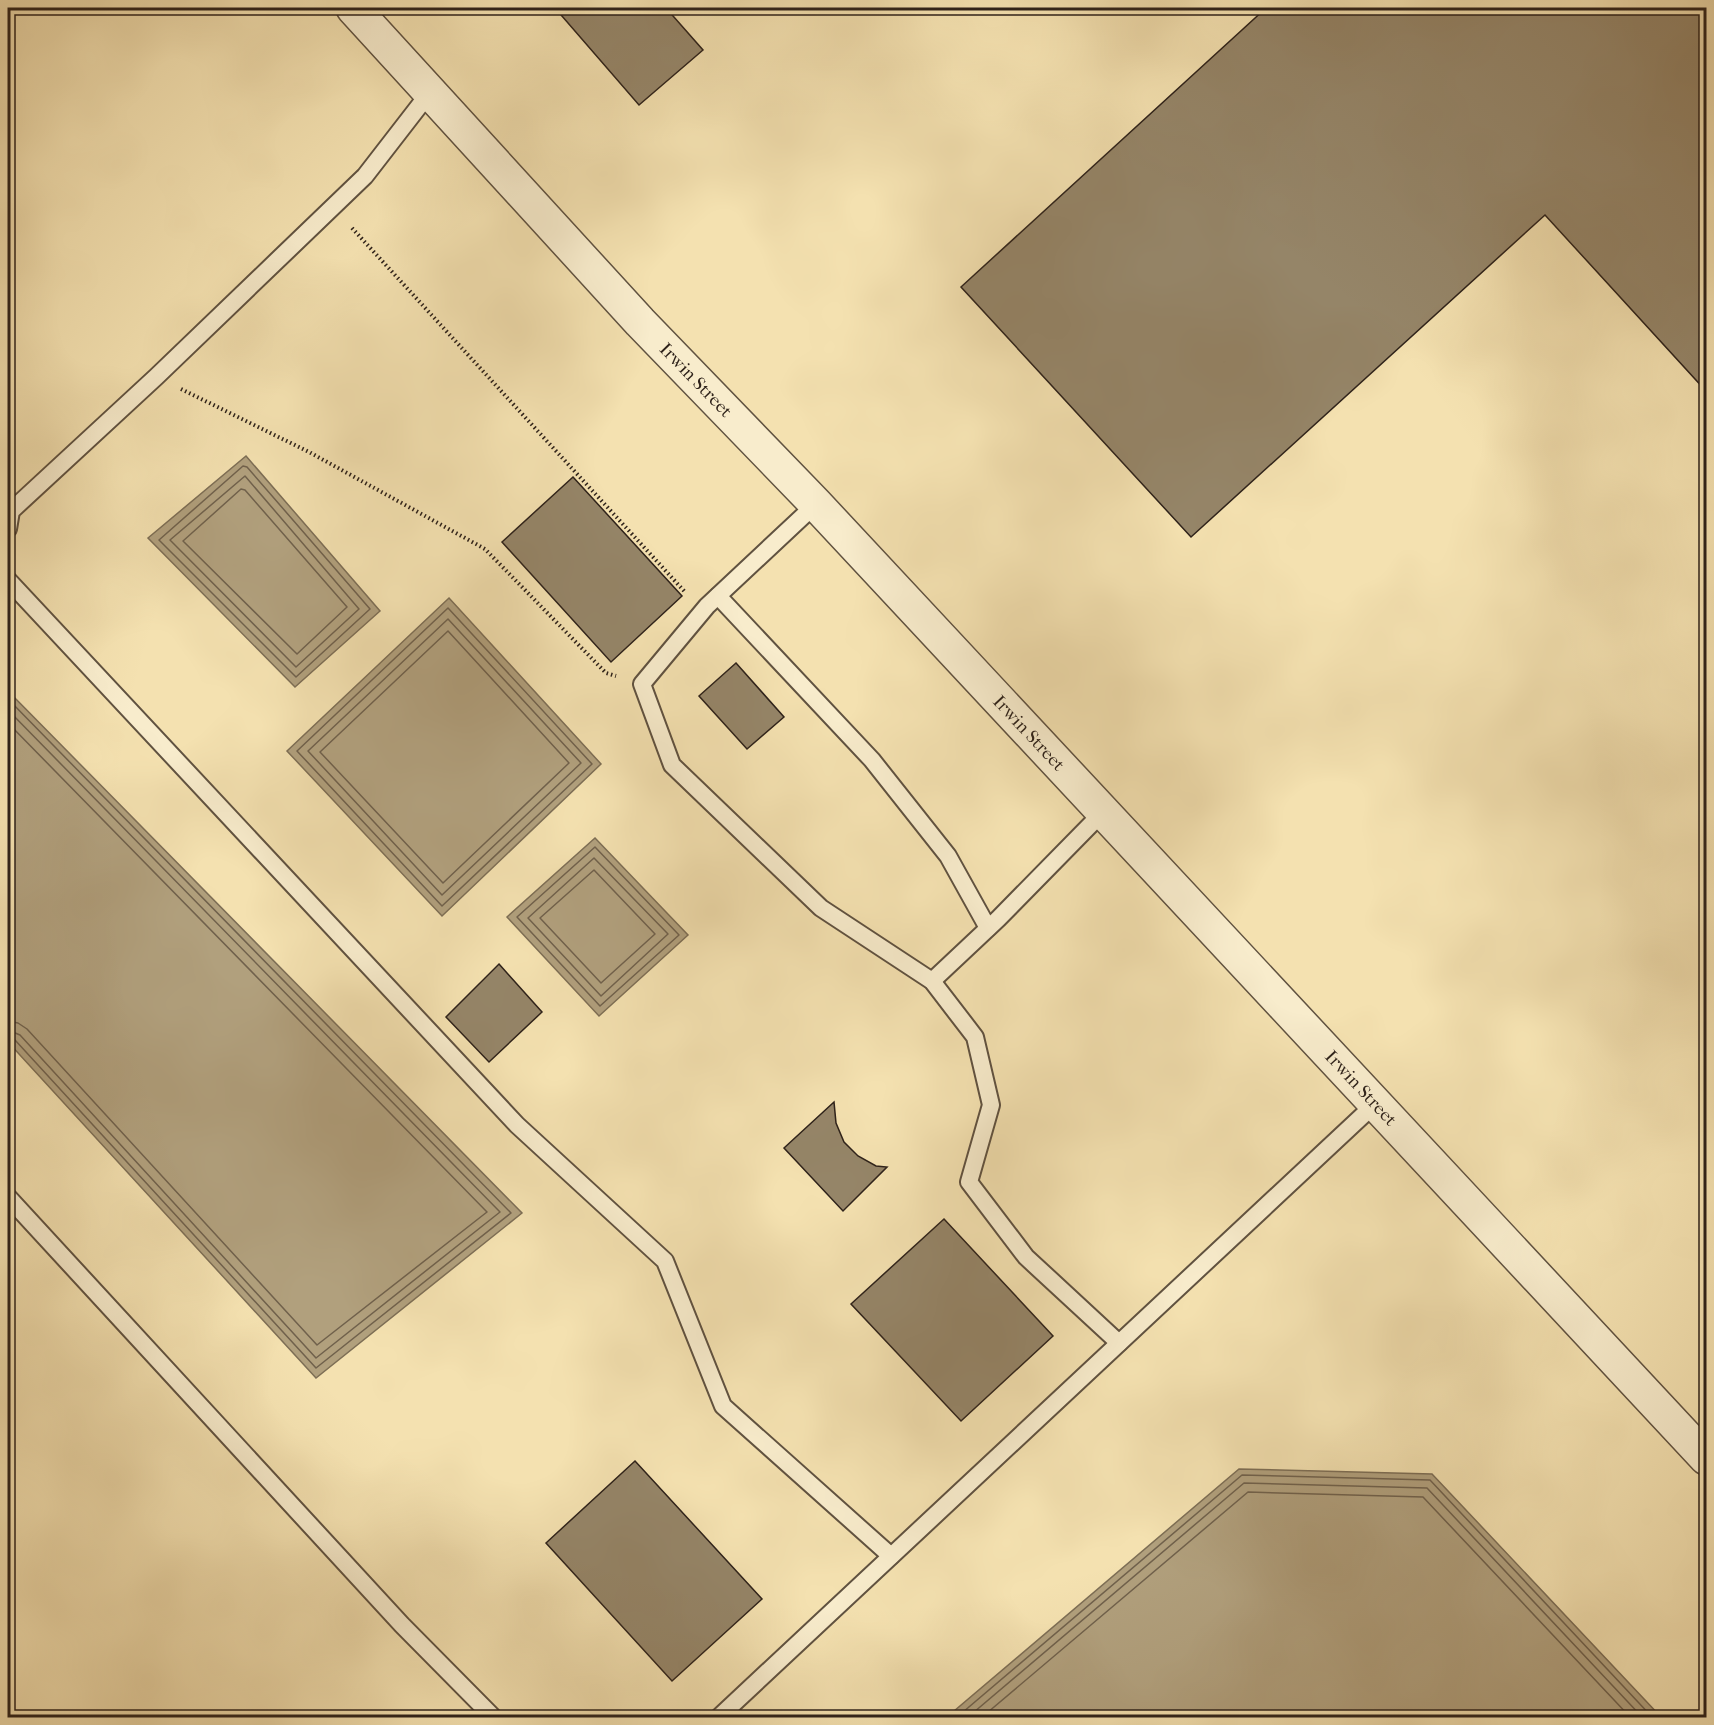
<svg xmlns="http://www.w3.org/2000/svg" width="1714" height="1725" font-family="'IM FELL French Canon',serif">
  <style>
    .water { fill: #b1a07d; stroke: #7d6e55; stroke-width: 1.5 }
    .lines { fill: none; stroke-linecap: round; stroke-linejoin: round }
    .shore { stroke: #70614c; stroke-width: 1.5 }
    .building { fill: #958568; stroke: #2e221a; stroke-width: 1.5 }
    .lane-casing { stroke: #605240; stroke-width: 20 }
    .street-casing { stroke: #605240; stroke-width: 36 }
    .path { stroke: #2e221a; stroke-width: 4; stroke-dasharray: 1.5 3; stroke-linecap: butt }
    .lane { stroke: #f8eccc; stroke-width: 16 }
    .street { stroke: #f8eccc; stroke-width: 33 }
    .labels { text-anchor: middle; stroke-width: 5; stroke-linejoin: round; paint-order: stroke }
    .street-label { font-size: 18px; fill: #2e221a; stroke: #f8eccc }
  </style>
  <rect width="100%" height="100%" fill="#f4e1b0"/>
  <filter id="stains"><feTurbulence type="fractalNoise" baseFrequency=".00333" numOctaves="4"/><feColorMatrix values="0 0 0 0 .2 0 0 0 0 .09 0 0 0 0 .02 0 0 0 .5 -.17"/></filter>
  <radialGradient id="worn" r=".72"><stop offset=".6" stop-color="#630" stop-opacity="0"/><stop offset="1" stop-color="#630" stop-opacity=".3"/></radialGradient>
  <g class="water">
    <polygon points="246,456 380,611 295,687 148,538"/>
    <polygon points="449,598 601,764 442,916 287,751"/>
    <polygon points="10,693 522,1213 316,1378 8,1042 8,695"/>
    <polygon points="595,838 688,935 599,1016 507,917"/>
    <polygon points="1239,1469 1432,1474 1661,1717 947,1717"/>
  </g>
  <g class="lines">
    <g class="shore">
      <polygon points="243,466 247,467 370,609 296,677 159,540"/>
      <polygon points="245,476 359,609 296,667 170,540"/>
      <polygon points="241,489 245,490 347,607 297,654 183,541"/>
      <polygon points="448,608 592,764 442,906 297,751"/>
      <polygon points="448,619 581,763 442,895 308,751"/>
      <polygon points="448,631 569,763 443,883 320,752"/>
      <polyline points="8,699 511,1213 316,1368 15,1040 8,1038"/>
      <polyline points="8,710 500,1212 316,1358 20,1035 8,1030"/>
      <polyline points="8,723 487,1212 317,1345 27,1029 18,1023 8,1021"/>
      <polygon points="595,847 679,935 600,1006 517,917"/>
      <polygon points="594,858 668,934 601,996 528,918"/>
      <polygon points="594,870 655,934 601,983 540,918"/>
      <polyline points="956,1718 1242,1475 1430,1480 1653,1718"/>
      <polyline points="967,1718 1244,1483 1427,1488 1643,1718"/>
      <polyline points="981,1718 1248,1492 1423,1497 1631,1718"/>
    </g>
  </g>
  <g class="building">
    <polygon points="555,8 666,8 703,50 639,105"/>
    <polygon points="1266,8 1706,8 1706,391 1545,215 1191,537 961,287"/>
    <polygon points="573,477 682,596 611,662 502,542"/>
    <polygon points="736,663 784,717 747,749 699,696"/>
    <polygon points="499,964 542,1012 489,1062 446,1017"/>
    <polygon points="834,1102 836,1123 844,1142 858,1156 876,1166 887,1167 843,1211 784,1148"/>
    <polygon points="944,1219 1053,1336 961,1421 851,1304"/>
    <polygon points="635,1461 762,1599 672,1681 546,1543"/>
  </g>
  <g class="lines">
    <g class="lane-casing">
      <g id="lane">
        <polyline points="816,504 707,606 642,684 672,765 821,908 932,981 975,1037 991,1105 969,1182 1026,1257 1119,1343"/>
        <polyline points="8,529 11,511 156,377 365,176 430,92"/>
        <polyline points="8,580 517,1125 665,1261 723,1406 891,1556"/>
        <polyline points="718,596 872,760 948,856 988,928"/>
        <polyline points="932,981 998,919 1103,812"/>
        <polyline points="8,1197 402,1625 494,1718"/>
        <polyline points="718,1718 1375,1104"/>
      </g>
    </g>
    <g class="street-casing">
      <polyline id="street" points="353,8 640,322 816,504 1706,1458"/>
    </g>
    <g class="path">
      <polyline points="352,228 685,592"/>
      <polyline points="181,389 309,452 485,549 606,673 616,676"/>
    </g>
    <use href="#lane" class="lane"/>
    <use href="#street" class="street"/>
  </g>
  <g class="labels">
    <g class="street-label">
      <text transform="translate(696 380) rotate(46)" y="6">Irwin Street</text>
      <text transform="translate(1029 733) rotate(47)" y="6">Irwin Street</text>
      <text transform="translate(1361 1088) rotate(47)" y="6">Irwin Street</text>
    </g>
  </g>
  <rect width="1714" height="1725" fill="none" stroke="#f4e1b0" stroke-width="30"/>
  <rect x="9" y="9" width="1696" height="1707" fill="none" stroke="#2e221a" stroke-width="3"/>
  <rect x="15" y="15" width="1684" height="1695" fill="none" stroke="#2e221a" stroke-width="1.5"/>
  <rect width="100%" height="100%" filter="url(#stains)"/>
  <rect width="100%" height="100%" fill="url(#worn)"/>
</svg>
